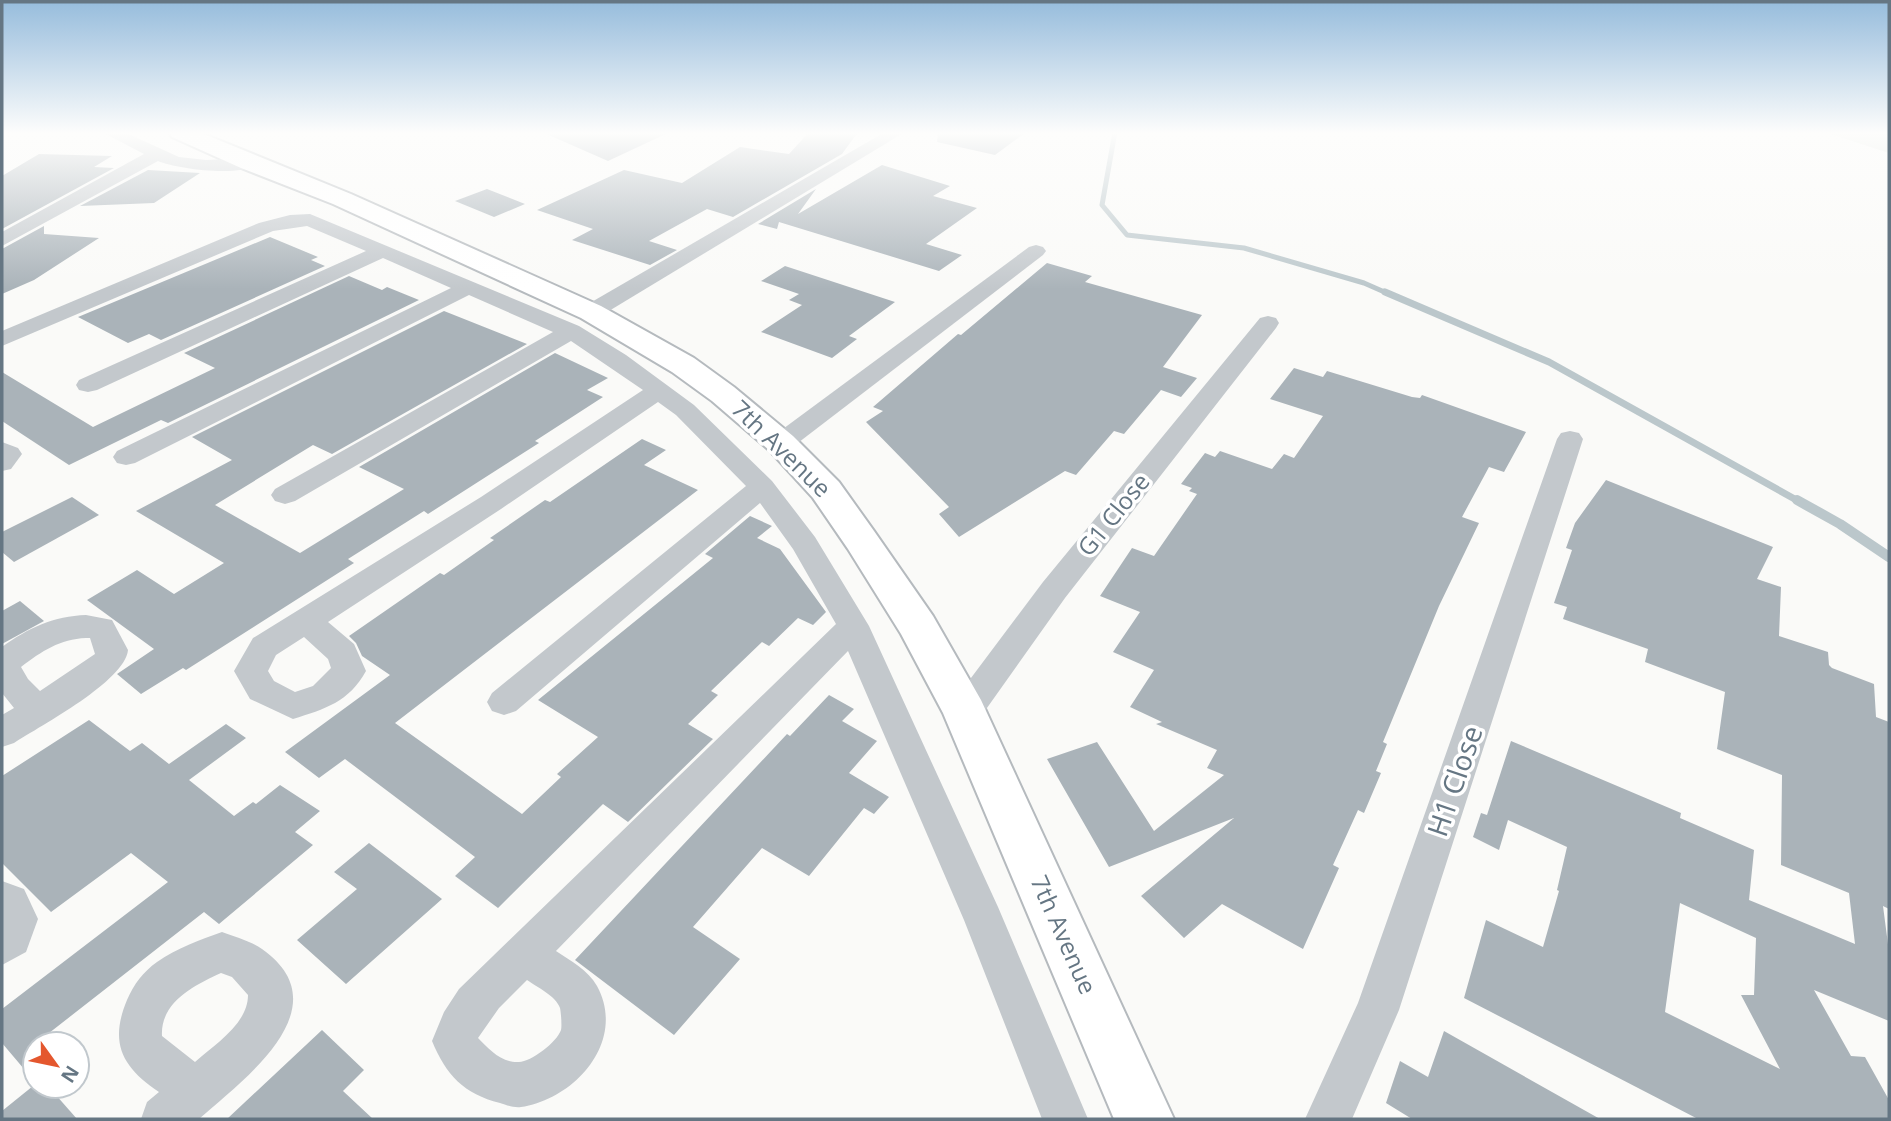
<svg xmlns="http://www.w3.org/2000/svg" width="1891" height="1121" font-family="'Open Sans',sans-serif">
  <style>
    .green { fill: #dadfd7 }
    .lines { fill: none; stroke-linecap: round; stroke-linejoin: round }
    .stream-far2 { stroke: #bbc7cb; stroke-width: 5 }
    .stream-far1 { stroke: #bbc7cb; stroke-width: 7 }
    .stream { stroke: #bbc7cb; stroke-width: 10 }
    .building { fill: #aab3b9; fill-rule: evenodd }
    .major-casing { stroke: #b5babe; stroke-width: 4 }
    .minor { fill: #c3c8cc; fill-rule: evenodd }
    .major { fill: #fff; fill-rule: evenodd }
    .labels { text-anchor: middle; stroke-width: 7; stroke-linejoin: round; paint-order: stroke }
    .street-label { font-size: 24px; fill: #657683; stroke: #fff }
    .near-street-label { font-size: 28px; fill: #657683; stroke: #fff }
  </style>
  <rect width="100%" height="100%" fill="#fafaf8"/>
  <polygon class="green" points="1824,132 1889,132 1889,153"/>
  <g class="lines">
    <polyline class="stream-far2" points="1115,132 1102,205 1127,235 1244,248 1364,283 1389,294"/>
    <polyline class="stream-far1" points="1385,292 1549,362 1800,502"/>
    <polyline class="stream" points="1797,500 1840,524 1889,557"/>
  </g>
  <g class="building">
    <polygon points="542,132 670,132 608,161"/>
    <polygon points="809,132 858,132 842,154 733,217 707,209 649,241 677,250 650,265 572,240 593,229 537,210 624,170 682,183 740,147 789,154"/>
    <polygon points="938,132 1026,132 995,155 937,142"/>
    <polygon points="39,154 112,156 94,167 114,168 2,229 2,176"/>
    <polygon points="882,165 950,186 933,196 977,208 926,244 962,255 939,271 779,222 777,229 758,224 816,189 798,214"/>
    <polygon points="148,170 200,173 154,203 80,206"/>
    <polygon points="487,189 525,204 494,217 455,201"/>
    <polygon points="44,226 44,234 99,238 34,280 2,294 2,249"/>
    <polygon points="270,237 318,257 311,260 325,266 161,340 149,334 128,343 78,317"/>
    <polygon points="1047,263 1092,276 1085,282 1202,315 1163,367 1197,378 1181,397 1161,390 1124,434 1114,431 1076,475 1065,471 959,537 939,514 949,507 866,422 883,411 873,407 958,334 961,335"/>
    <polygon points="785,266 895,302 849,336 857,339 832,358 761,332 802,305 789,300 799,294 761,281"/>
    <polygon points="349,276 382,290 387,287 419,300 168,423 161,420 69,465 2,421 2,372 93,427 215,368 184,353"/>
    <polygon points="444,311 527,344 332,454 313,445 215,505 300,553 404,489 359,467 555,353 608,378 587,390 603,397 535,441 539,443 428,514 424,511 348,559 354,563 186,670 183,668 141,694 117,674 154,649 87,600 137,570 174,594 224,563 136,511 232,460 192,437"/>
    <polygon points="1294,368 1323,377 1327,371 1412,397 1420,398 1422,395 1526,432 1504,472 1489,467 1462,517 1479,523 1439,606 1383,742 1387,744 1376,771 1381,773 1364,813 1358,810 1333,865 1339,868 1303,949 1222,904 1184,938 1141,896 1234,818 1109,867 1047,759 1097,742 1154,831 1224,775 1207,768 1217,750 1156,724 1162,722 1130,707 1154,670 1113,652 1140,612 1100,596 1132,548 1154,556 1197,494 1189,491 1192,488 1181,484 1205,453 1215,457 1220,451 1272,469 1284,454 1294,458 1323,416 1270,399"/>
    <polygon points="642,439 666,450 644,465 698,490 395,723 522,814 561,777 557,774 598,737 538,700 713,558 705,554 750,516 772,526 757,538 780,549 826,612 813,625 798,618 769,646 762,642 711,691 718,695 688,724 713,739 628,822 603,804 498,908 455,876 475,857 345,759 319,778 285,752 390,675 362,656 356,643 349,636 440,573 444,575 494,540 490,538 545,500 550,502"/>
    <path d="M1606 480 1773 547 1757 579 1781 587 1779 636 1828 652 1829 665 1832 668 1874 684 1876 717 1889 722V909L1883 906 1889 952V1021L1814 990 1851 1056 1865 1057 1889 1100V1119H1698L1464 998 1486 920 1543 947 1559 891 1557 890 1567 847 1508 820 1499 850 1473 837 1481 813 1487 815 1511 741 1681 813 1680 818 1754 850 1749 900 1855 944 1849 893 1781 865 1782 775 1717 749 1725 692 1645 662 1648 649 1563 619 1567 607 1554 603 1572 550 1566 548 1575 523ZM1680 903 1756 938 1754 995H1741L1780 1069 1665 1012Z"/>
    <polygon points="72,497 99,515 14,562 2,552 2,532"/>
    <polygon points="20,601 44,621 2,644 2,611"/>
    <polygon points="829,695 854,709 842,721 877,741 849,773 889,797 874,814 864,808 809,876 762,848 693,927 740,959 674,1035 575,960 787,734 790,736"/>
    <polygon points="89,720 130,751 142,743 169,764 226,724 246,738 189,780 234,816 253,802 256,804 280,785 320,811 295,832 313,845 219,924 204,912 35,1044 35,1082 2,1043 2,1009 168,882 131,853 51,912 2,863 2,776"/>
    <polygon points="369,843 442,899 346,984 297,940 357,889 334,872"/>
    <polygon points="322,1030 364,1070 343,1091 373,1119 227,1119"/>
    <polygon points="1444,1031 1600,1119 1412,1119 1386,1103 1400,1061 1428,1077"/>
    <polygon points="33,1086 48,1086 77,1119 2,1119 2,1111"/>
  </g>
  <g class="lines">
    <g class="major-casing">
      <polygon id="major" points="169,132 199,132 351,194 601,306 694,358 734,387 793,436 839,482 874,531 933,616 981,700 1174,1119 1114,1119 943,713 901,634 848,549 813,498 769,450 712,401 672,372 581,318 333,204 241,168 172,137"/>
    </g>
    <g class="minor">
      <path d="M102 132H124L179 157 206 160 249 158 258 163C244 178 176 169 158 161L2 246V232L144 154Z"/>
      <polygon points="885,132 905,132 599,317 583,317 580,312 583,307"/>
      <path d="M310 214 579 326 626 355 694 405 772 481 815 537 869 626 998 907 1088 1119H1042L964 920 848 651 556 951C571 961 588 970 597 986 627 1041 575 1099 521 1107 514 1108 506 1105 500 1103 464 1094 446 1075 432 1041L444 1012 459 989 836 624 793 549 760 503 516 711 504 715 492 711 487 702 492 693 746 486 676 415 658 402 501 509 328 622 354 644 366 671C349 702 325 709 293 719L250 699 234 671 253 638 481 497 643 390 571 341 295 501 285 504 275 501 271 495 275 489 553 332 469 295 135 463 126 465 117 463 113 457 117 451 451 288 383 258 97 390 88 392 79 390 76 385 79 380 366 251 307 226 273 231 2 346V331L259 223 290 215ZM304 637 328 659 331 668 313 686 295 692 274 681 268 671 276 655ZM527 980C537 987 556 996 560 1008 561 1012 562 1026 561 1030 557 1042 531 1062 519 1062 501 1063 489 1049 478 1038L499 1008Z"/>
      <polygon points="1036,245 1043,247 1046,251 1043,255 790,449 781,451 772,449 768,443 772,437 1029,247"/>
      <polygon points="1268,316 1276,318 1279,323 1276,328 1065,598 977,722 965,726 953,722 948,712 953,702 1043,582 1260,318"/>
      <polygon points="1570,431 1579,433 1583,439 1399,1010 1352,1119 1305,1119 1358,1003 1557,439 1561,433"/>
      <polygon points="2,442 18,448 22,454 11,469 2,471"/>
      <path d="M86 615 112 620 128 650C125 681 42 725 14 743L2 747V715L14 708 2 693V647C28 628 54 616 86 615ZM86 638H90L95 654 40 691 28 679 21 667C42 651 60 639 86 638Z"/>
      <polygon points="2,881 24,889 38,919 26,952 2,965"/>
      <path d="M222 932C235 937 251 941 262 949 344 1007 243 1080 199 1119H141L147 1102 159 1092C122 1067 109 1043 127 1000 134 984 143 972 157 962 177 948 200 940 222 932ZM221 973 232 977 248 995C248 1024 215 1044 195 1062L162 1036C160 1002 195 985 221 973Z"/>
    </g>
    <use href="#major" class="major"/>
  </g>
  <linearGradient id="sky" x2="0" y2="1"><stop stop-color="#96bcdc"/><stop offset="0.46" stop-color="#fdfdfc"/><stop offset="1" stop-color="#fdfdfc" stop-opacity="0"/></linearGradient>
  <rect width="1891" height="289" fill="url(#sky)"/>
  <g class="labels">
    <g class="street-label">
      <text transform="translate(781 449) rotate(44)" y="8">7th Avenue</text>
      <text transform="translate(1114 515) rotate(-51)" y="8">G1 Close</text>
      <text transform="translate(1063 935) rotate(66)" y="8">7th Avenue</text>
    </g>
    <g class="near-street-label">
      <text transform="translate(1455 781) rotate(-71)" y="10">H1 Close</text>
    </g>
  </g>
  <rect width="1891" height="1121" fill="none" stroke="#657683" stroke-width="7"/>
  <g transform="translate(56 1065) rotate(123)"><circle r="33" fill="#ffffff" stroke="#c1c8cd" stroke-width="2"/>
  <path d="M0-5L12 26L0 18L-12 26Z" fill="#e4572e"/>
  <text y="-10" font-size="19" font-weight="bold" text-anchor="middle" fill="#657683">N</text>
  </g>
</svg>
